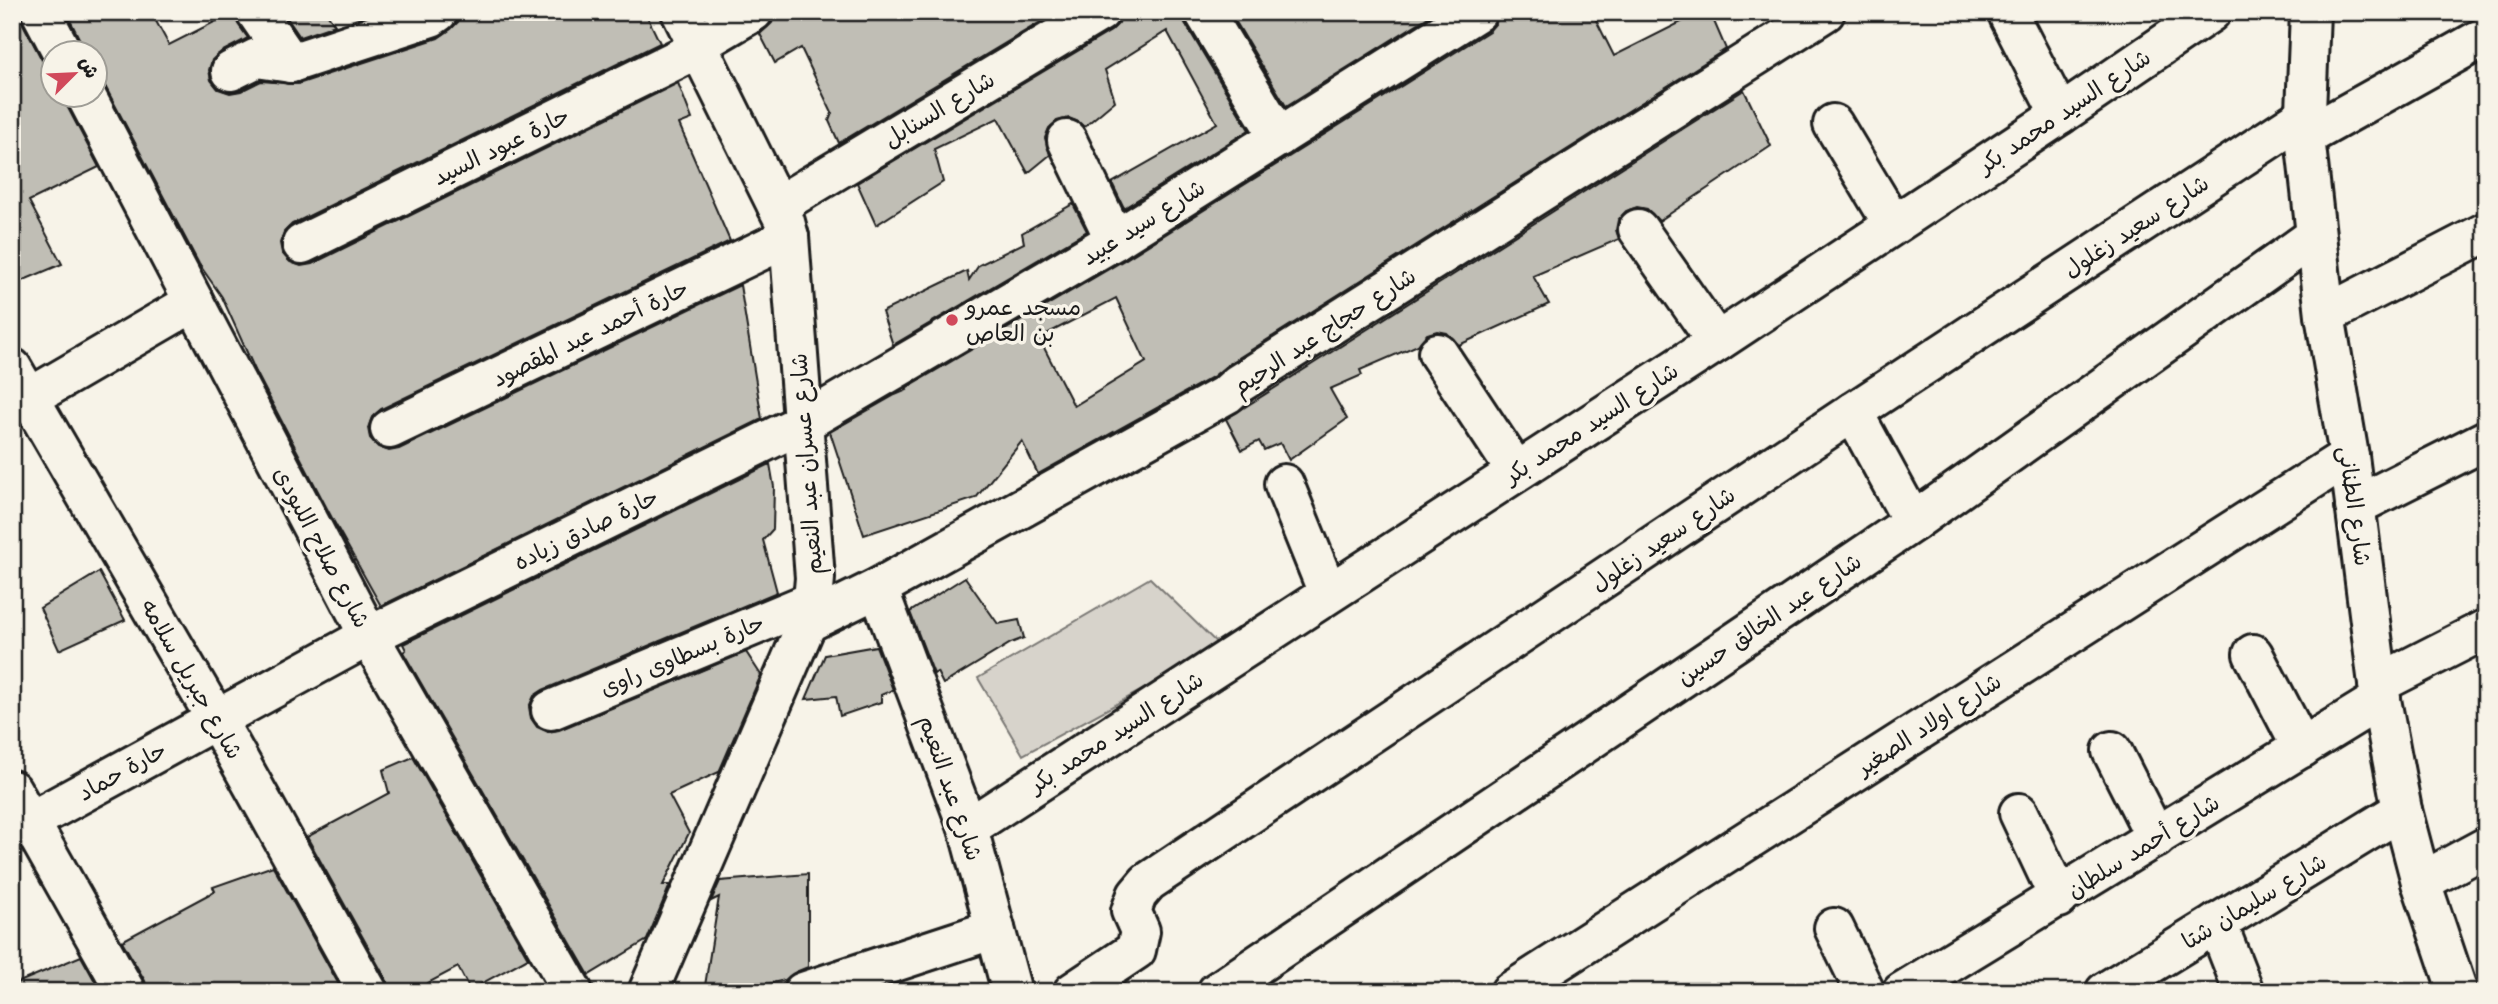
<svg xmlns="http://www.w3.org/2000/svg" width="2498" height="1004" font-family="'Comic Neue','Playpen Sans Arabic',sans-serif">
  <style>
    .green { fill: #d7d3cb; stroke: #7a7874; stroke-width: 2 }
    .building { fill: #c0beb5; stroke: #1c1c1c; stroke-width: 2; fill-rule: evenodd }
    .lines { fill: none; stroke-linecap: round; stroke-linejoin: round }
    .minor-casing { stroke: #1c1c1c; stroke-width: 44 }
    .minor { stroke: #f7f3e8; stroke-width: 38 }
    .poi-dot { fill: #d1495b; stroke: #f7f3e8; stroke-width: 2.5 }
    .labels { text-anchor: middle; stroke-width: 7; stroke-linejoin: round; paint-order: stroke }
    .street-label { font-size: 23px; fill: #1c1c1c; stroke: #f7f3e8 }
    .poi-label { font-size: 23px; fill: #1c1c1c; stroke: #f7f3e8; text-anchor: start }
  </style>
  <rect width="100%" height="100%" fill="#f7f3e8"/>
  <filter id="ink" filterUnits="userSpaceOnUse"><feTurbulence type="fractalNoise" baseFrequency=".0143" numOctaves="2"/><feDisplacementMap in="SourceGraphic" scale="14" xChannelSelector="R" yChannelSelector="G"/><feConvolveMatrix kernelMatrix="1 2 1 2 8 2 1 2 1" color-interpolation-filters="sRGB"/></filter>
  <g filter="url(#ink)">
    <polygon class="green" points="1150,578 1221,647 1023,755 978,678"/>
    <g class="building">
      <polygon points="12,12 19,12 22,22 43,62 52,71 52,94 63,94 66,104 99,167 29,201 62,264 12,285"/>
      <polygon points="66,12 151,12 169,45 234,12 238,24 248,38 221,52 212,60 209,70 211,80 218,89 230,93 241,91 261,81 298,84 438,38 451,29 458,22 459,12 645,12 660,43 292,224 284,232 280,243 282,253 290,262 301,266 312,264 678,83 692,119 679,124 730,241 381,409 372,417 368,428 370,438 378,447 389,451 399,449 740,285 762,419 381,606 333,520 255,370 222,297 199,264 104,84 94,75 94,52 84,52 81,42"/>
      <polygon points="283,12 326,12 335,25 300,37"/>
      <polygon points="775,12 1057,12 839,143 829,121 832,113 801,48 775,63 760,34 772,23"/>
      <polygon points="1122,12 1182,12 1185,23 1249,130 1124,208 1112,183 1217,123 1167,31 1105,70 1115,101 1084,127 1079,122 1069,118 1057,121 1049,128 1045,138 1050,155 1028,173 998,118 934,149 943,182 876,225 857,183 1111,31 1119,23"/>
      <polygon points="1230,12 1436,12 1286,106"/>
      <path d="M1499 12H1592L1614 56 1701 12H1710L1726 49 1226 366 1214 376 1038 474 1022 441 976 498 864 535 830 432 895 395 907 390 906 388 1126 259 1489 31 1496 23ZM1116 298 1146 362 1074 406 1039 338Z"/>
      <polygon points="1744,90 1771,146 1659,221 1647,209 1637,207 1626,211 1618,220 1616,230 1619,239 1533,276 1549,304 1459,345 1447,333 1437,331 1427,334 1418,345 1360,370 1362,375 1330,389 1347,419 1289,460 1280,443 1264,450 1259,441 1242,450 1226,419"/>
      <polygon points="1073,204 1087,231 893,345 882,312 967,271 969,280 979,265 1024,243 1022,233"/>
      <polygon points="770,464 774,487 773,529 763,540 777,592 543,690 534,696 529,707 531,718 537,727 548,732 559,730 746,652 761,675 719,772 669,795 689,833 663,885 670,885 647,940 589,975 403,652 406,650 403,644"/>
      <polygon points="99,572 125,620 59,650 40,608"/>
      <polygon points="965,577 998,624 1019,620 1024,638 1011,643 943,684 937,672 934,674 910,612"/>
      <polygon points="876,646 893,690 881,695 881,702 840,716 836,696 806,699 825,655"/>
      <polygon points="413,757 528,958 470,990 458,967 411,992 390,992 387,981 307,837 389,793 383,770"/>
      <polygon points="273,866 343,992 148,992 145,981 122,941 215,891 213,887"/>
      <polygon points="808,874 808,967 796,972 785,980 734,992 704,992 719,897 711,901 720,881"/>
      <polygon points="81,956 101,992 12,992 12,985"/>
    </g>
    <g class="lines">
      <g class="minor-casing">
        <g id="minor">
          <polyline points="41,12 62,52"/>
          <polyline points="256,12 291,63"/>
          <polyline points="1204,12 1279,137"/>
          <polyline points="2310,12 2305,137 2325,315 2349,456 2378,684 2402,810 2421,882 2458,992"/>
          <polyline points="2009,16 2060,115"/>
          <polyline points="697,45 753,12"/>
          <polyline points="231,71 257,58 291,63 431,17 438,12"/>
          <polyline points="85,94 369,636 573,992"/>
          <polyline points="1833,124 1893,224"/>
          <polyline points="2305,137 2486,36"/>
          <polyline points="1067,140 1115,240"/>
          <polyline points="777,206 1100,12"/>
          <polyline points="1638,229 1717,342"/>
          <polyline points="302,244 700,48"/>
          <polyline points="2325,315 2486,232"/>
          <polyline points="1438,353 1516,471"/>
          <polyline points="12,368 216,719 368,992"/>
          <polyline points="29,398 194,302"/>
          <polyline points="1853,412 1913,522"/>
          <polyline points="390,429 789,237"/>
          <polyline points="1284,484 1328,593"/>
          <polyline points="2355,506 2486,440"/>
          <polyline points="878,588 968,828 1012,992"/>
          <polyline points="807,623 878,588 1227,394 1238,384 1825,12"/>
          <polyline points="2253,654 2302,748"/>
          <polyline points="2378,684 2486,629"/>
          <polyline points="551,710 813,601"/>
          <polyline points="2112,751 2156,838"/>
          <polyline points="12,790 126,992"/>
          <polyline points="2019,813 2059,898"/>
          <polyline points="29,822 369,636 803,423 1115,240 1477,12"/>
          <polyline points="968,828 1717,342 2060,115 2211,12"/>
          <polyline points="2421,882 2486,847"/>
          <polyline points="2217,923 2244,992"/>
          <polyline points="1834,928 1865,992"/>
          <polyline points="648,992 807,623 813,601 815,578 789,237 785,222 681,12"/>
          <polyline points="803,992 995,929"/>
          <polyline points="1073,992 1136,950 1140,931 1131,911 1137,895 1148,882 1853,412 2306,115"/>
          <polyline points="1217,992 1913,522 2315,236"/>
          <polyline points="1510,992 2349,456"/>
          <polyline points="1902,992 2381,699"/>
          <polyline points="2105,992 2402,810"/>
        </g>
      </g>
      <use href="#minor" class="minor"/>
    </g>
  </g>
  <circle class="poi-dot" cx="952" cy="320" r="7"/>
  <g class="labels">
    <g class="street-label">
      <text transform="translate(939 109) rotate(-31)" y="8">شارع السنابل</text>
      <text transform="translate(2064 111) rotate(-34)" y="8">شارع السيد محمد بكر</text>
      <text transform="translate(501 146) rotate(-26)" y="8">حارة عبود السيد</text>
      <text transform="translate(1143 222) rotate(-32)" y="8">شارع سيد عبيد</text>
      <text transform="translate(2136 226) rotate(-33)" y="8">شارع سعيد زغلول</text>
      <text transform="translate(1324 331) rotate(-33)" y="8">شارع حجاج عبد الرحيم</text>
      <text transform="translate(590 333) rotate(-26)" y="8">حارة أحمد عبد المقصود</text>
      <text transform="translate(1591 423) rotate(-33)" y="8">شارع السيد محمد بكر</text>
      <text transform="translate(806 464) rotate(-94)" y="8">شارع عسران عبد النعيم</text>
      <text transform="translate(2355 506) rotate(82)" y="8">شارع الطنانى</text>
      <text transform="translate(586 529) rotate(-26)" y="8">حارة صادق زياده</text>
      <text transform="translate(1663 539) rotate(-34)" y="8">شارع سعيد زغلول</text>
      <text transform="translate(322 547) rotate(62)" y="8">شارع صلاح اللبودى</text>
      <text transform="translate(1769 619) rotate(-34)" y="8">شارع عبد الخالق حسين</text>
      <text transform="translate(682 655) rotate(-23)" y="8">حارة بسطاوى راوى</text>
      <text transform="translate(192 679) rotate(60)" y="8">شارع جبريل سلامه</text>
      <text transform="translate(1929 724) rotate(-33)" y="8">شارع اولاد الصغير</text>
      <text transform="translate(1116 732) rotate(-33)" y="8">شارع السيد محمد بكر</text>
      <text transform="translate(122 771) rotate(-29)" y="8">حارة حماد</text>
      <text transform="translate(951 788) rotate(71)" y="8">شارع عبد النعيم</text>
      <text transform="translate(2143 846) rotate(-32)" y="8">شارع أحمد سلطان</text>
      <text transform="translate(2254 901) rotate(-31)" y="8">شارع سليمان شتا</text>
    </g>
    <g class="poi-label">
      <text x="966" y="315">مسجد عمرو<tspan x="966" dy="26">بن العاص</tspan></text>
    </g>
  </g>
  <rect width="2498" height="1004" fill="none" stroke="#f7f3e8" stroke-width="42"/>
  <rect x="21" y="21" width="2456" height="962" fill="none" stroke="#1c1c1c" stroke-width="2.5" filter="url(#ink)"/>
  <g transform="translate(74 74) rotate(66)"><circle r="33" fill="#f7f3e8" stroke="#9f9d96" stroke-width="2"/>
  <path d="M0-5L12 26L0 18L-12 26Z" fill="#d1495b"/>
  <text y="-10" font-size="19" font-weight="bold" text-anchor="middle" fill="#1c1c1c">ش</text>
  </g>
</svg>
